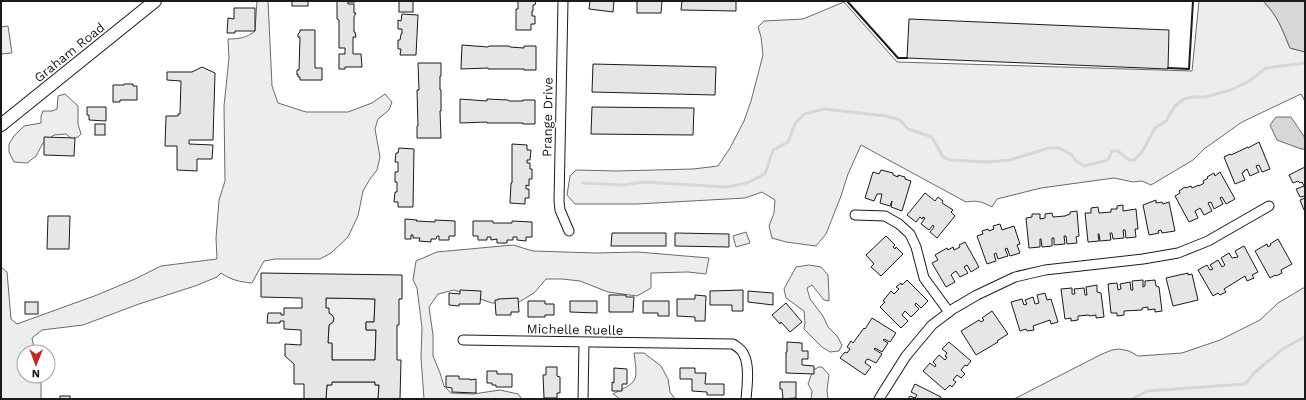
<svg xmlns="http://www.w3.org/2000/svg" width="1306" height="400" font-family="'Work Sans',sans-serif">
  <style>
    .green { fill: #ededed; stroke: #6a6a6a }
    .water { fill: #d7d7d7; stroke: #6a6a6a }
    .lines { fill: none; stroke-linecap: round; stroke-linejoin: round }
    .stream { stroke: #d7d7d7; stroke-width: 3 }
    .building { fill: #e6e6e6; stroke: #1a1a1a; fill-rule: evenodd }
    .minor-casing { stroke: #1a1a1a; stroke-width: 11 }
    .secondary-casing { stroke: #1a1a1a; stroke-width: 14 }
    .minor { stroke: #fff; stroke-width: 9 }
    .secondary { stroke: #fff; stroke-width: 12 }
    .wall { stroke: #1a1a1a; stroke-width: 2 }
    .labels { text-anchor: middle; stroke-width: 3; stroke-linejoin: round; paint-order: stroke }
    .street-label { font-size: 13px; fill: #1a1a1a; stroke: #fff }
  </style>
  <rect width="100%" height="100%" fill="#fff"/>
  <g class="green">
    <path d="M257 1H268L272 86 278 103 306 112H348L372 103 385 94 392 102 389 110 378 119 375 129 380 157 377 170 370 179 363 191 358 216 348 237 331 253 320 259H275L264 261 252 283C240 282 231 280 221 273L217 277 195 286 139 304 83 325 42 330 32 338 35 352H24V376H41V399H1V267L7 272 11 319 17 324 97 295 135 279 161 266 217 259 216 238 219 200 225 181 224 106 229 58 228 39C238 39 247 38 255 31Z"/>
    <path d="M1199 1H1263C1278 16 1282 29 1290 48L1305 52V101L1301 94 1242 122 1204 149 1193 160 1151 185 1142 181 1133 182 1114 178 1041 188 997 199 992 207C983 202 977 200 966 202L861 145 848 174 841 196 826 234 816 246 786 242 772 238 769 226 774 213 775 200 762 192 745 198 637 204H575L567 195 570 176 576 170 616 171 693 169 718 166 730 148 744 121 751 101 763 55 761 37 758 27 764 21 803 19 844 2 897 62 1192 71Z"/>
    <polygon points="8,26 12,53 1,54 1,27"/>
    <polygon points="65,94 78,106 78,124 81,134 78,137 72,139 66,134 54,135 43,143 36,156 27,163 14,162 9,152 9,144 14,136 24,126 41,123 41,116 43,111 52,111 57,109 58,96"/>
    <polygon points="746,232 750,243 736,247 733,236"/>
    <polygon points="513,245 533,251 596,253 638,252 709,258 706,274 688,272 651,273 651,288 637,296 608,292 580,281 562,279 546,279 534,293 519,302 492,303 454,290 438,294 429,307 433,335 433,356 440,373 444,386 451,393 473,394 500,390 518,394 522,399 424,399 421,358 422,328 417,288 413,280 416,261 437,252"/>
    <polygon points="809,265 821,267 828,275 829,295 829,301 824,300 812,285 807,288 810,299 823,316 828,327 837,336 842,345 839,351 830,352 822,347 804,329 805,323 804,311 786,298 784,289 796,267"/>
    <polygon points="1305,287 1305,399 1014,399 1102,354 1112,350 1119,349 1129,351 1138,356 1182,353 1220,340 1260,320 1278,303"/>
    <path d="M326 298 375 299 374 322H366V330H376L375 360H332V344L328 343 329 325 333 322C334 314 329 315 326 309 325 306 326 302 326 298Z"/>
    <path d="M634 353H644L661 366 668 379 670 392 675 399H620L613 394C638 381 638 383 634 353Z"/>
    <polygon points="819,367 822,367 829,375 827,390 828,399 811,399 812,391 808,384 813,370"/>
    <polygon points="332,382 375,382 375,385 379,385 378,399 326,399 327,385 331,385"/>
  </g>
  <g class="water">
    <path d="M1263 1H1305V52L1290 48C1282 29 1278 16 1263 1Z"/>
    <polygon points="1276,117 1291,117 1305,138 1305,149 1301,149 1277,140 1270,125"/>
  </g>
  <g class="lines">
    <g class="stream">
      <polyline points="583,183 623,185 644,182 726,187 747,183 765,174 773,150 788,142 795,124 804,114 825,109 886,116 900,120 908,129 932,137 943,157 951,160 987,162 1010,160 1049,148 1059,148 1071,154 1075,160 1084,166 1108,160 1112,151 1118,151 1129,160 1134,160 1142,152 1155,128 1166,121 1175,106 1184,99 1192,97 1205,97 1230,90 1248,82 1266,68 1305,63"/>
      <polyline points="1132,399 1147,391 1245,384 1254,373 1284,348 1305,337"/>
    </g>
  </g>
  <g class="building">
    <rect x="292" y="1" width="16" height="5"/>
    <polygon points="337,1 355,1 355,2 348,2 348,4 354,4 354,13 356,13 354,17 354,32 355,32 356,37 353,37 353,54 361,54 362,67 345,67 345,69 339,69 339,54 345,54 345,48 339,48 339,20 337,19"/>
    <rect x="399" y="1" width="14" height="11"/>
    <polygon points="518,1 536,1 535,5 533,5 533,11 532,11 532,16 535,16 535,24 531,24 531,30 516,30 516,9 518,9"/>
    <polygon points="590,1 614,1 613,12 589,9"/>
    <polygon points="637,1 662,1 661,13 637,13"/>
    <polygon points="682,1 736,1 736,11 681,10"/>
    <polygon points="234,8 255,8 255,31 235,31 235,33 227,33 228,18 234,19"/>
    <polygon points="402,14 418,15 416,55 400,55 401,49 398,49 398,40 400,40 401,34 402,34 402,29 398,29 398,20 401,21"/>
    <polygon points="909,19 1169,30 1168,69 907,58"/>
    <polygon points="300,30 315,30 315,68 322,68 322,80 300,80 300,77 298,77 298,74 297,75 297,70 299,70 300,37 298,37 298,34 300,32"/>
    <polygon points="462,45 488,47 489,46 509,46 510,47 524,48 524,46 536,46 536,70 524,70 524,69 488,69 488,68 461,69"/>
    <polygon points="418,63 441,63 441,76 440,76 440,90 441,90 441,111 440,111 441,138 417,138 417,126 418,126 417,90 419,90"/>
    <polygon points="593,64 716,67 715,95 592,92"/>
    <polygon points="202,67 215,73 213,140 189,140 189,144 213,145 212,159 197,159 197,171 177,170 177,146 165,146 166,116 178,116 178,114 180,114 181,81 167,80 167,72 192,72"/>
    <polygon points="124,84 133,84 133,86 137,86 137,100 120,100 120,102 113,102 113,85 124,85"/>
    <polygon points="460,99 487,101 487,99 508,100 509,101 523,101 523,100 535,100 535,124 523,124 523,123 487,123 487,122 460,123"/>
    <polygon points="87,107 106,107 106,121 89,120 89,115 87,115"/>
    <polygon points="592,107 694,108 693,135 591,134"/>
    <rect x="95" y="124" width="10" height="11"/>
    <polygon points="44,137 75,138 74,156 44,155"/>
    <polygon points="1259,142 1270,169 1262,172 1259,165 1256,166 1259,172 1250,176 1247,169 1244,171 1244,172 1242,173 1245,180 1235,184 1224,157 1230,154 1231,155 1248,147 1248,148"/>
    <polygon points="512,144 527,145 527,150 531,150 530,160 527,160 527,163 530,163 530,169 532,169 532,179 529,179 529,186 526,185 526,189 529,189 529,198 525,198 525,204 510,203 511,183 512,183"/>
    <polygon points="399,148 414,149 413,207 398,207 398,202 394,202 395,192 397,192 397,182 395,182 395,172 398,172 398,162 395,162 396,153 398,153"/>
    <polygon points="1305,167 1305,196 1300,197 1296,189 1304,186 1302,182 1300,183 1298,181 1293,183 1289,175"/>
    <polygon points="881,170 893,173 893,175 898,177 898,175 905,177 905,179 911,181 902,211 891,207 892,201 890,206 880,203 882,194 877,194 874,201 865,198 873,172 879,174"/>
    <polygon points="1220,172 1235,199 1226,204 1222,197 1220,198 1223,204 1214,209 1211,202 1208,203 1212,211 1204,215 1200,208 1195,211 1198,218 1189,222 1175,196 1180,193 1179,191 1185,187 1186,188 1191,186 1192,188 1199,185 1199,186 1204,183 1203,181 1208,178 1207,177 1214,173 1215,176"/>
    <polygon points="925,193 935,201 938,197 943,201 942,203 953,210 951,212 955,216 937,238 930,232 934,227 933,225 929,230 921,224 925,218 923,217 922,219 920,217 916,222 907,215"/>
    <polygon points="1305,198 1305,210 1304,210 1300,200"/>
    <polygon points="1156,200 1156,203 1162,202 1163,204 1169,202 1175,231 1162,233 1161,230 1158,231 1159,233 1149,235 1143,205"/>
    <polygon points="1123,205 1123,211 1136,209 1138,229 1135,229 1136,237 1126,238 1125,230 1123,230 1124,238 1113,239 1112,233 1110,233 1111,240 1100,241 1099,234 1098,234 1099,241 1088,242 1085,213 1091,213 1091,208 1098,207 1099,213 1111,212 1111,209 1117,209 1117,206"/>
    <polygon points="1077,211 1079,236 1076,237 1077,243 1067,244 1066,236 1064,236 1065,244 1054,245 1054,238 1052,238 1052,246 1042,247 1041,239 1040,239 1040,247 1029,248 1026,218 1032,217 1032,214 1040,214 1040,219 1045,218 1045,214 1052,213 1053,217 1065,216 1070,214 1070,212"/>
    <polygon points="48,216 70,216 69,249 47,249"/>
    <polygon points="405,219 417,220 416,221 435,222 435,220 455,221 455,236 449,236 449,240 439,240 439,236 437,236 436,239 431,239 431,242 419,241 420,238 413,238 413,235 411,235 411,239 405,239"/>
    <polygon points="473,221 493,221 493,223 512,223 512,221 532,222 532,237 526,237 526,241 517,240 517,237 513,237 513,240 507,240 507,243 497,243 497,239 491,240 491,237 487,237 487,240 478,240 478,236 473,236"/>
    <polygon points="1000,224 1002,230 1014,226 1020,244 1017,245 1020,253 1010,256 1007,248 1005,249 1008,256 998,259 996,253 994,254 996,261 987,264 977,236 983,234 982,231 988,229 989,231 994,229 993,226"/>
    <polygon points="612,233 666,233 666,246 611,246"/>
    <polygon points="675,233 729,234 729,247 675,246"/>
    <polygon points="886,236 895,245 893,247 895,249 896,247 903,254 881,276 871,267 874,264 866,255"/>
    <polygon points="1278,239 1292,264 1281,270 1282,273 1276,276 1275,275 1270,278 1255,251 1267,244 1268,247 1271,245 1270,244"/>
    <polygon points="965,242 979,267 971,272 967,265 964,267 968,273 960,277 956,271 953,273 951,275 955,282 946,287 932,263 938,260 935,255 947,248 948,250 953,247 954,250 960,247 959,245"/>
    <polygon points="1244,246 1258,272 1252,275 1254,278 1247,281 1245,276 1224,289 1226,292 1220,295 1218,293 1213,296 1198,270 1207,265 1210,270 1213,269 1210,265 1218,260 1222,267 1225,265 1221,258 1229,253 1232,258 1238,257 1235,251"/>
    <path d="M261 273 402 275V299H399V325H397V360H401L400 399H378L379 385H375V382H332V385H327L326 399H304V384H294V364L285 356V344L301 345V330L284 329V321H280V323H267L268 313H281V315H284V308H302V298L261 297ZM326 298 375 299 374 322H366V330H376L375 360H332V343H328L329 325 333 322 334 318 332 315 329 313V308H326Z"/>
    <polygon points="1188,273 1188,275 1192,274 1198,300 1173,306 1166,278"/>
    <polygon points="907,280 928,301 921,308 916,303 915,305 919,309 911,317 905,311 902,315 908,321 901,328 880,307 885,302 883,301 891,291 894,294 899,289 896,287 901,283 902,285"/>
    <polygon points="1143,280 1143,287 1145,286 1145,281 1155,280 1156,286 1159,287 1162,311 1155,312 1155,309 1148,310 1148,307 1142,308 1142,310 1124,311 1124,315 1117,316 1117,313 1111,313 1108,284 1117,283 1118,290 1121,289 1120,284 1130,282 1131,290 1133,290 1132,281"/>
    <polygon points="1097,285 1097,292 1101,293 1104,317 1096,318 1096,315 1090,316 1089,315 1078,316 1078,320 1071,321 1071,318 1065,319 1061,289 1072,288 1072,294 1075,294 1074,289 1084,288 1085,295 1087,295 1086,287"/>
    <polygon points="460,290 481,291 480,304 459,304 459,306 449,305 449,293 460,294"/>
    <polygon points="743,290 743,311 732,311 732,305 710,305 710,291"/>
    <polygon points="748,291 773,293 773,305 748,302"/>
    <polygon points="1045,293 1047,300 1051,299 1058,322 1051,324 1050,320 1033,326 1034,330 1027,331 1026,329 1020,331 1011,302 1022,299 1024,305 1027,304 1025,300 1033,297 1035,304 1039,303 1037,295"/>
    <polygon points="609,295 626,295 626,297 634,297 633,312 609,312"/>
    <polygon points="695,295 706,296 705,321 695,321 695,317 677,316 677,299 695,299"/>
    <polygon points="518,298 519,312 511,312 511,315 496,315 495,300 498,300 498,299"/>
    <polygon points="528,301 545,301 545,304 554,304 554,315 545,315 545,317 528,317"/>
    <polygon points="570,301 597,301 597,313 570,312"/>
    <polygon points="643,301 669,301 669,316 658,316 658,313 643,313"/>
    <rect x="25" y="302" width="13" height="12"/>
    <polygon points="786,303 802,322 790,332 781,322 780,324 772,315"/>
    <polygon points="992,311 1008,334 997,341 998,342 976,355 961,331 979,320 981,322 984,320 982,318"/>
    <polygon points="872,318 896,333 890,342 884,339 883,340 888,343 882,352 875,348 874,349 882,354 876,363 868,359 866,360 865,363 871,367 865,375 840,358 845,352 847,353 850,349 847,347 851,341 853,343 864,328 865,329"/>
    <polygon points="787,342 802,343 802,351 808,351 808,359 802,359 802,365 814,366 814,374 786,373 786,352 787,352"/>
    <polygon points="949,342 971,361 967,366 965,365 961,370 965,374 961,378 957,375 953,380 956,382 952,387 950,385 945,390 923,371 930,363 935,367 936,365 933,362 939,355 945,360 947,357 945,356 947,353 942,349"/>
    <polygon points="546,367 557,367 557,376 560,377 560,393 557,393 557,398 544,398 543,375 546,375"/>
    <polygon points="614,368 627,369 627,384 622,384 622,391 612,391 612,382 614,383"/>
    <polygon points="680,368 695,368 695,373 706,373 705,384 724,384 724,395 707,395 707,392 692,391 692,379 680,379"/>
    <polygon points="487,371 497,371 497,374 512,374 512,387 496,387 496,385 492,385 492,383 487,383"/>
    <polygon points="446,376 459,376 459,379 470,379 470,380 476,379 476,393 452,392 452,388 446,387"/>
    <polygon points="780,382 796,382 796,398 779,399 783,398 782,389 780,389"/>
    <polygon points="915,384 941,397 940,399 908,399 910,396 915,398 917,395 911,392"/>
    <rect x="60" y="396" width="10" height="3"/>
  </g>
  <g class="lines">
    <g class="minor-casing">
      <g id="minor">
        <polyline points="563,1 559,201 560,210 569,231"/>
        <polyline points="855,215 885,216 899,224 910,234 916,247 924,278 949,312"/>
        <path d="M463 340 733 344C737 347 742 349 744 355 750 366 747 387 746 399"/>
        <polyline points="583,399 584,343"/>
        <polyline points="879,399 882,394 906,356 932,325 953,309 977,295 1015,277 1045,270 1143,259 1178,253 1208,241 1269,206"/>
      </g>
    </g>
    <g class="secondary-casing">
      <polyline id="secondary" points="1,125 155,1"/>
    </g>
    <use href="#minor" class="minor"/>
    <use href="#secondary" class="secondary"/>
    <g class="wall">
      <polyline points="847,1 898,58 907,58"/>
      <polyline points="1168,68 1189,69 1193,1"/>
    </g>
  </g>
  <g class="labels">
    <g class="street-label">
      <text transform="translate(69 52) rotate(-39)" y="5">Graham Road</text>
      <text transform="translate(547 117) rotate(-89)" y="5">Prange Drive</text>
      <text transform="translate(575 329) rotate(1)" y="5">Michelle Ruelle</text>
    </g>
  </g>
  <rect width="1306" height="400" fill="none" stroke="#1a1a1a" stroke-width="4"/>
  <g transform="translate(36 364) rotate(181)"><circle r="19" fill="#ffffff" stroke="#a3a3a3"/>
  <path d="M0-3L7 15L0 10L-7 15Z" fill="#c62828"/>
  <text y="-6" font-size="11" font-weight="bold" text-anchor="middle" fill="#1a1a1a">N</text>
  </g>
</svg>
